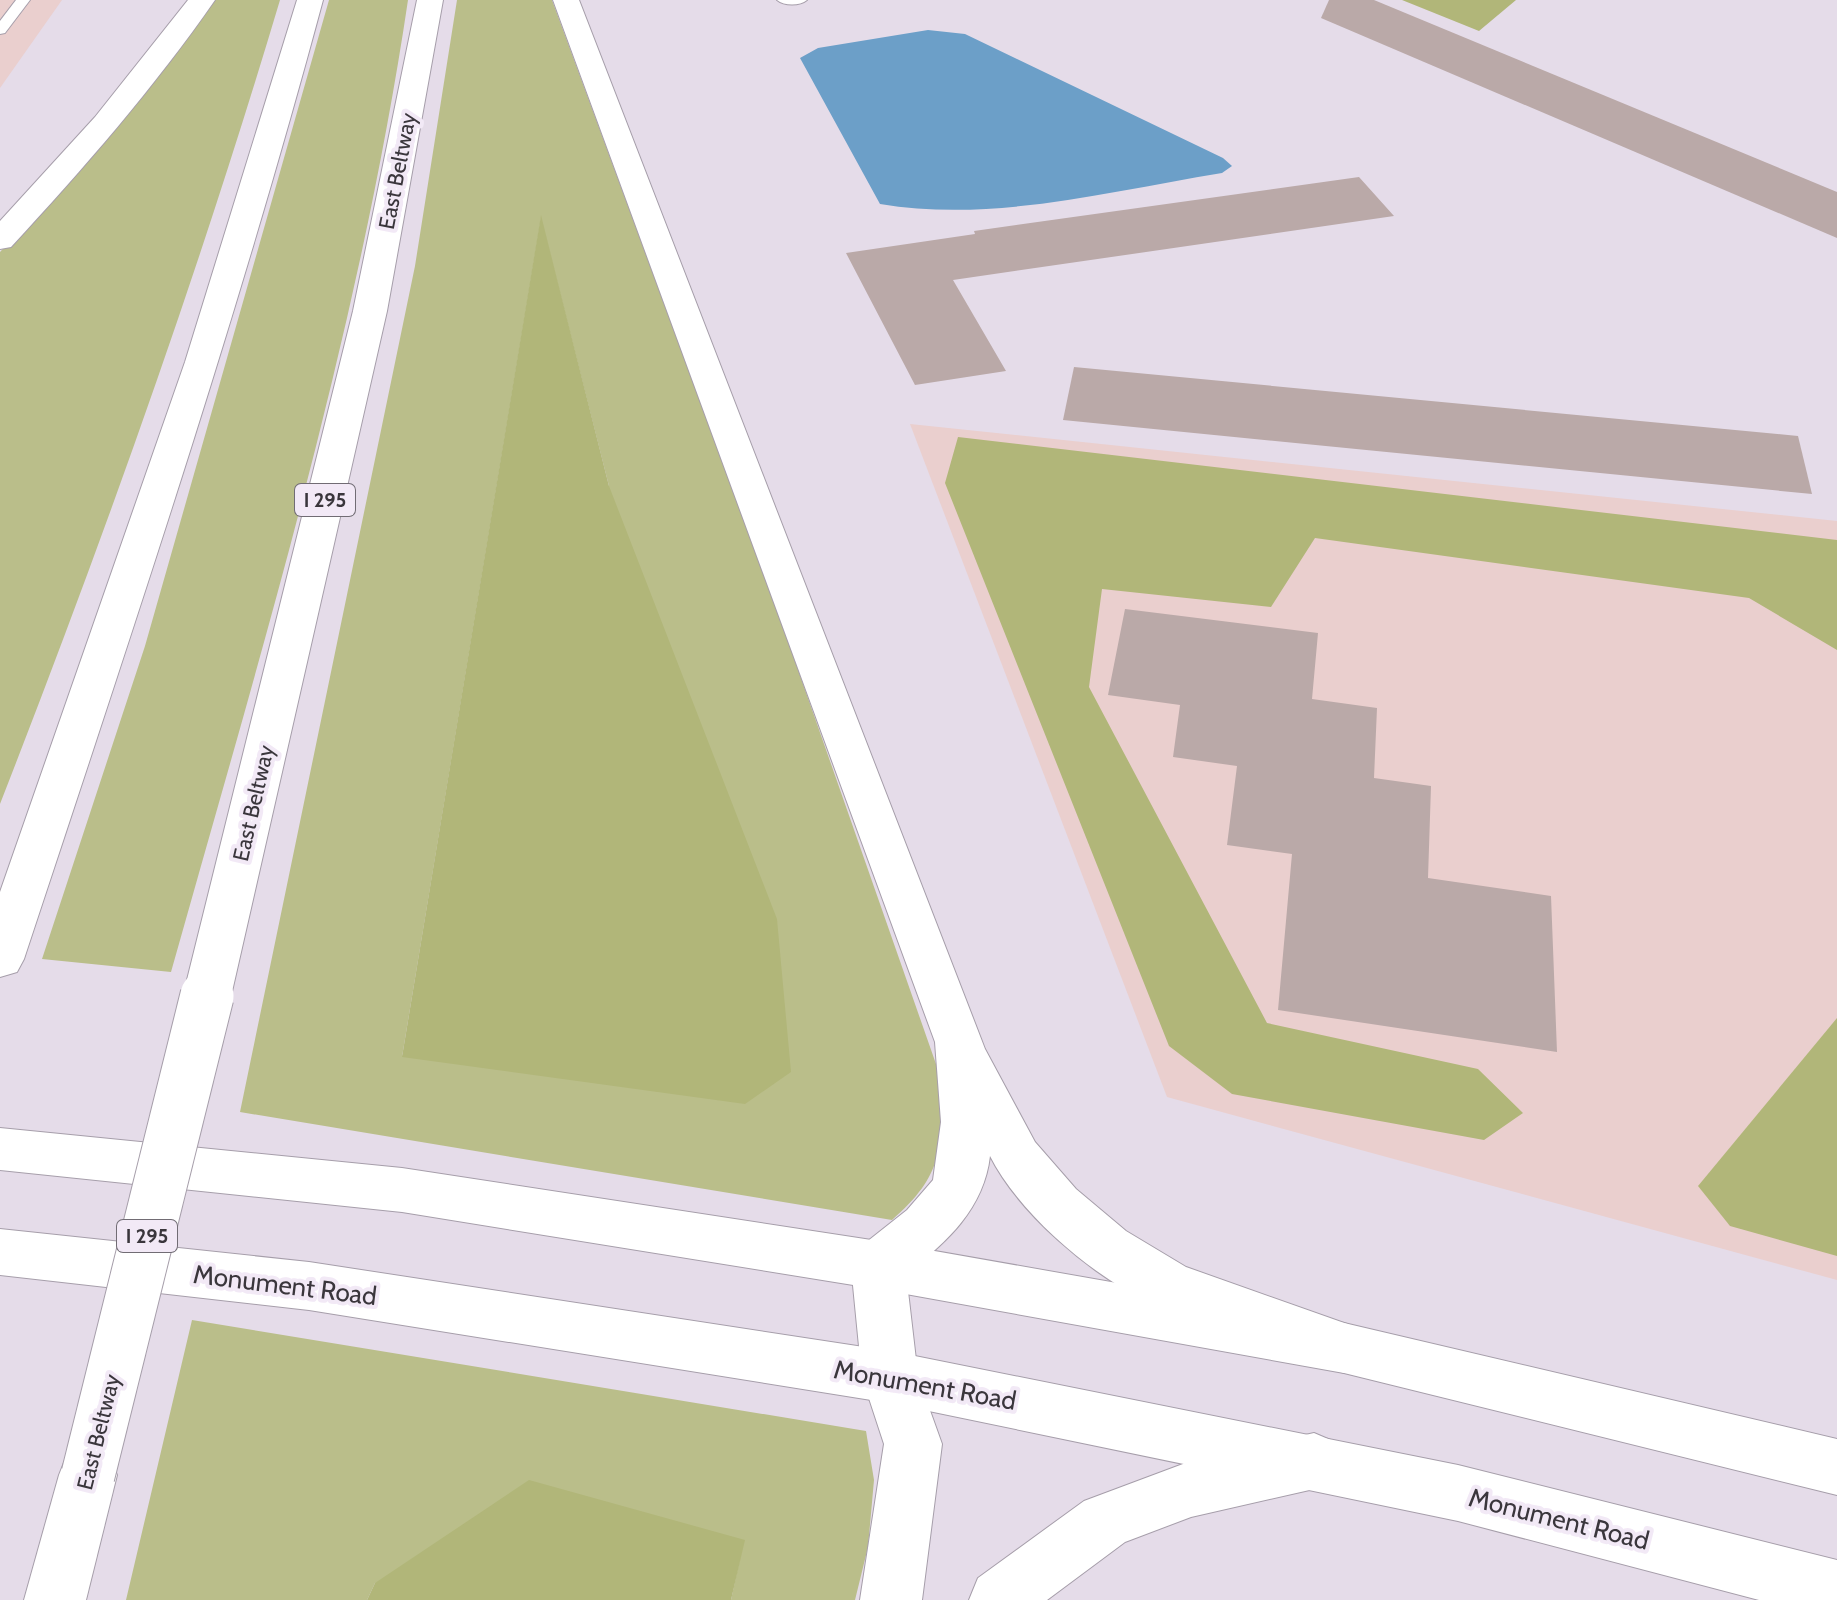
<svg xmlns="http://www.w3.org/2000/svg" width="1837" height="1600" font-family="Cabin,sans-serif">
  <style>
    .commercial { fill: #eacfce }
    .green { fill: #babe8a; fill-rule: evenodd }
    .forest { fill: #b1b679 }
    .water { fill: #6c9fc8 }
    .building { fill: #baa9a8 }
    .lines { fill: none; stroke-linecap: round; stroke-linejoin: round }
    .service-casing { stroke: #a69eaa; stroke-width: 2 }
    .secondary-casing { stroke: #a69eaa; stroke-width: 2 }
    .motorway-casing { stroke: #a69eaa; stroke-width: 2 }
    .service { fill: #fff; fill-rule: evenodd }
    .secondary { fill: #fff; fill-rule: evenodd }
    .motorway { fill: #fff; fill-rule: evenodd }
    .motorway-bridge-casing { stroke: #a69eaa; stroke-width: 55; stroke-linecap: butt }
    .motorway-bridge { stroke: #fff; stroke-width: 53 }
    .labels { text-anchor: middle; stroke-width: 8; stroke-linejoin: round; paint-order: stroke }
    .shield { fill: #f2e9f6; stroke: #716c74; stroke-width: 2 }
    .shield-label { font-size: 20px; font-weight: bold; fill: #3a363c }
    .street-label { font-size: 22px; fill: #3a363c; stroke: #f2e9f6 }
    .near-street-label { font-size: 26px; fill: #3a363c; stroke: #f2e9f6 }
  </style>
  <rect width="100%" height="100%" fill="#e5dce9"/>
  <g class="commercial">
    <polygon points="0,0 62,0 0,88"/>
    <polygon points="910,424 1837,521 1837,1280 1167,1097"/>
  </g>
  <g class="green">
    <path d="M212 0H280C199 272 103 540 0 804V252L55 193Z"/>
    <path d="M329 0H408C359 330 261 652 171 972L42 959 145 646Z"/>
    <path d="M457 0H552L781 621 943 1084C942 1147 944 1175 892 1220L240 1112 415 266ZM541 218 609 486 402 1057Z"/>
    <polygon points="192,1320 866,1431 874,1480 868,1547 855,1600 731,1600 744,1540 375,1583 367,1600 126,1600"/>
  </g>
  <g class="forest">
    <polygon points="1402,0 1516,0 1479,31"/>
    <polygon points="541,215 609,486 777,919 791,1072 745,1104 402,1057"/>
    <polygon points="958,437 1837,540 1837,650 1749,598 1315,538 1271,607 1102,589 1089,687 1267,1023 1478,1069 1523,1113 1484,1140 1232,1094 1169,1046 945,483"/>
    <polygon points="1837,1018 1837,1256 1730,1226 1698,1186"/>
    <polygon points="529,1480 745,1540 731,1600 367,1600 375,1583"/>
  </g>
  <path class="water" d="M928 30 965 34 1223 158 1232 166 1222 173C1110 191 994 223 880 204L800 58 818 48Z"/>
  <g class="building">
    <polygon points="1329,0 1374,0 1837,192 1837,238 1321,18"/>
    <polygon points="1359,177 1394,216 953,280 1006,371 915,385 846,253 975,234 974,231"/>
    <polygon points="1074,367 1798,436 1812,494 1063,420"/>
    <polygon points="1125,609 1318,633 1312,699 1377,708 1374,778 1431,786 1428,878 1551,896 1557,1052 1278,1010 1292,854 1227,845 1237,766 1173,757 1180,705 1108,695"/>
  </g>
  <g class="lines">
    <g class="service-casing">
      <g id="service">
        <polygon points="16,0 30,0 5,33 0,34 0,21"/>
        <path d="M777 0H807C800 6 784 6 777 0Z"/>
      </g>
    </g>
    <g class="secondary-casing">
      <g id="secondary">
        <polygon points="0,1128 402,1168 878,1241 1344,1323 1837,1439 1837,1495 1344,1373 878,1289 402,1212 0,1170"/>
        <polygon points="0,1229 309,1262 890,1351 1458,1465 1837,1560 1837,1600 1759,1600 1458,1521 890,1403 309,1310 0,1275"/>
      </g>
    </g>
    <g class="motorway-casing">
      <g id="motorway">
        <path d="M188 0H215C154 88 84 168 11 247L0 249V221L95 117Z"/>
        <path d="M297 0H323C236 324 129 641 24 959L17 972 0 977V892L185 362Z"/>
        <polygon points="417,0 443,0 387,311 231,996 224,1009 207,1015 190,1009 183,996 353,311"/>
        <path d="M553 0H579L985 1049 1035 1142 1076 1189 1126 1231 1186 1267 1364 1330 1372 1348 1364 1366 1344 1373C1280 1350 1212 1330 1150 1302 1091 1276 1019 1213 990 1156 984 1209 946 1243 906 1274L918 1377 942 1444 922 1600H860L884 1444 862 1377 851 1265 859 1248 907 1210 933 1180 941 1122 935 1042Z"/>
        <polygon points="1314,1433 1335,1442 1343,1461 1335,1480 1314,1489 1191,1517 1125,1542 1047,1600 969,1600 978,1578 1084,1501 1191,1461"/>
        <polygon points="88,1447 109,1455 117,1475 86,1600 24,1600 59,1475 67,1455"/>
      </g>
    </g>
    <use href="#service" class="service"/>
    <use href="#secondary" class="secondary"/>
    <use href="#motorway" class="motorway"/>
    <g class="motorway-bridge-casing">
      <polyline id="motorway-bridge" points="88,1475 207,996"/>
    </g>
    <use href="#motorway-bridge" class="motorway-bridge"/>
  </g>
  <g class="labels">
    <g class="shield">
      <rect x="295" y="484" width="60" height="32" rx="6"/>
      <rect x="117" y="1220" width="60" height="32" rx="6"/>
    </g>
    <g class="shield-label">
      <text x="325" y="507">I 295</text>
      <text x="147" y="1243">I 295</text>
    </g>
    <g class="street-label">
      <text transform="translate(397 171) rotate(-79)" y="8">East Beltway</text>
      <text transform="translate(253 803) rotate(-77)" y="8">East Beltway</text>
      <text transform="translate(98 1432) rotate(-76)" y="8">East Beltway</text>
    </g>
    <g class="near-street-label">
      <text transform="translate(285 1285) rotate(7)" y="9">Monument Road</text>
      <text transform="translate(925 1385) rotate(10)" y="9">Monument Road</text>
      <text transform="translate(1559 1519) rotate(14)" y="9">Monument Road</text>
    </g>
  </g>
</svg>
